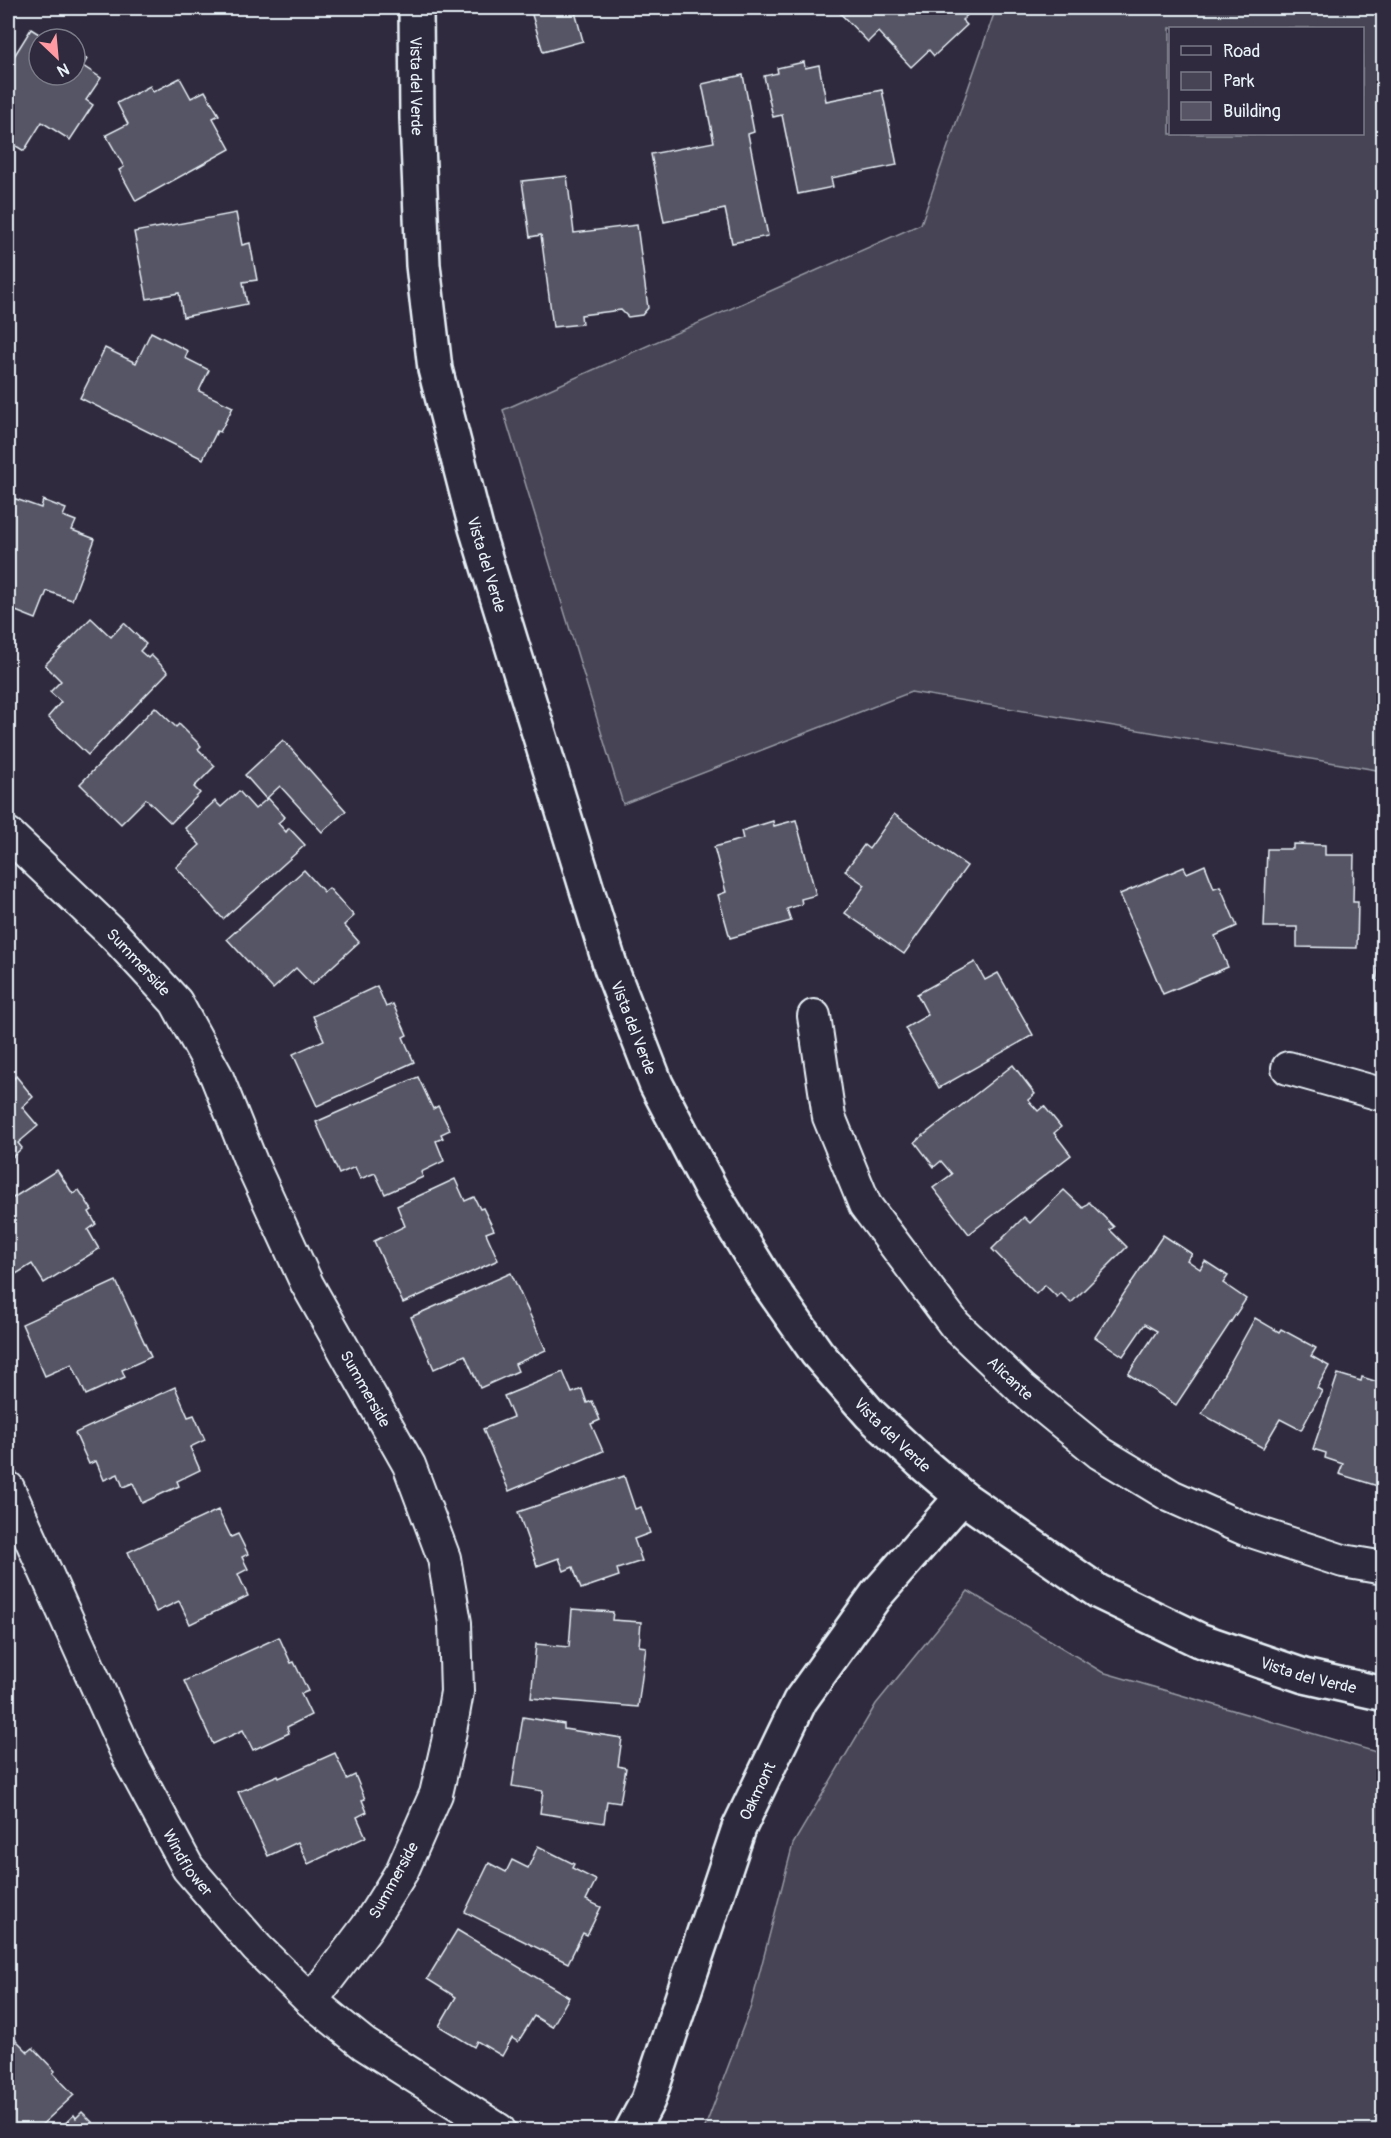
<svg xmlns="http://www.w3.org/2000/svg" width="1391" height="2138" font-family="Pangolin,sans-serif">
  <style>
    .green { fill: #464455; stroke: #979aa6; stroke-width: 1.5; fill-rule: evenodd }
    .building { fill: #575565; stroke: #e8f1f8; stroke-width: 1.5 }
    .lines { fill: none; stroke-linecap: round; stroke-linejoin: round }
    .minor-casing { stroke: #e8f1f8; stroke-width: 36 }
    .tertiary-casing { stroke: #e8f1f8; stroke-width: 38 }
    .minor { stroke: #2f2a3d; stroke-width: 32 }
    .tertiary { stroke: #2f2a3d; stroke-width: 33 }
    .labels { text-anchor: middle; stroke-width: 4.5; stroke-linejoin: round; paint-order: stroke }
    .street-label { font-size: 16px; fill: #e8f1f8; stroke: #2f2a3d }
  </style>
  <rect width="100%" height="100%" fill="#2f2a3d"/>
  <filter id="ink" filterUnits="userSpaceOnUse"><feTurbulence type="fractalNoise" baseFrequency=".0167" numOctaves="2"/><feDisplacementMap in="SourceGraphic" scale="12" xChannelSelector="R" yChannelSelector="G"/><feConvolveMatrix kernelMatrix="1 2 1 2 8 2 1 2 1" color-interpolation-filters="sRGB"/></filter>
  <g filter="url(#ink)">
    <g class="green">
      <path d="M996 8H1383V771L911 692 623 804 503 410 921 224ZM1170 28H1362V134H1170Z"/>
      <polygon points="968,1591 1102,1672 1383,1754 1383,2130 704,2130 751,2006 793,1844 876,1704"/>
    </g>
    <g class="building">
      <polygon points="530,8 574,8 583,41 543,52"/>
      <polygon points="835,8 975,8 962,20 967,25 934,56 929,50 911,67 878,32 868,42"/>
      <polygon points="31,29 47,39 39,39 39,75 75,75 75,52 87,59 83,66 101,78 86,100 93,105 70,140 42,122 24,151 8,141 8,66"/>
      <polygon points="804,62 805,68 819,65 826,101 882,90 897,165 831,178 833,187 798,194 782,115 773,117 764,76 778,73 777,68"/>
      <polygon points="743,75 754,132 748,134 768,236 732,243 725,209 664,222 651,154 714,142 702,84"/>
      <polygon points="180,78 191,98 205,91 219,115 213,118 230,149 136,201 119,170 124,167 106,135 128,124 117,103 150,86 153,92"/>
      <polygon points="567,176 574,233 637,225 648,308 642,315 628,317 621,310 581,315 582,324 553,327 541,235 530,237 522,181"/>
      <polygon points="236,213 242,245 250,243 257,280 243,282 247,304 183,317 179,293 147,299 134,232"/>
      <polygon points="151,332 188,351 185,358 209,370 199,391 233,407 220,432 217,431 203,459 80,398 105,348 136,363"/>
      <polygon points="13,498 41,508 43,500 66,509 63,516 76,521 72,530 95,539 72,600 47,591 36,619 8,608 8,513"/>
      <polygon points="91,618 111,637 124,623 146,644 140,651 148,658 151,655 168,672 88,755 48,717 61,702 50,692 61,681 45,665"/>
      <polygon points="155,707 176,727 179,724 201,746 198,749 215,766 194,787 200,793 171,823 146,799 121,824 80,784"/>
      <polygon points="283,740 346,811 322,832 280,786 266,799 245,775"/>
      <polygon points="239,791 255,809 268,798 285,817 278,823 286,832 289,828 305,845 223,919 176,867 200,845 185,828 215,801 221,807"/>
      <polygon points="894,814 967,866 904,954 845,913 865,885 845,871 864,845 869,849"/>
      <polygon points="796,820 816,895 801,899 802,904 787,909 791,921 730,938 718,895 726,892 714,847 743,839 741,831 773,821 774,826"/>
      <polygon points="1293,844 1325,845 1325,855 1354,855 1353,902 1358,902 1357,948 1297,947 1297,927 1264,927 1267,849 1293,849"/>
      <polygon points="1205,865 1214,888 1220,886 1237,926 1215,936 1228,967 1163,994 1120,894 1184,867 1187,873"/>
      <polygon points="304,870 324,892 329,888 354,916 344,925 359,942 312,985 296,968 273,989 227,939"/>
      <polygon points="1384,931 1384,982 1376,981"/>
      <polygon points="975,962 985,980 998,973 1033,1035 939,1088 905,1028 928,1015 917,994"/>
      <polygon points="377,986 386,1007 393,1004 407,1035 403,1037 414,1062 317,1106 293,1054 324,1040 313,1016"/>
      <polygon points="1013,1065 1035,1094 1028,1100 1038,1111 1044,1106 1061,1127 1054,1133 1071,1155 969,1234 933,1188 952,1174 941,1161 934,1167 915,1142"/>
      <polygon points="8,1075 12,1081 16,1076 33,1097 22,1107 38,1126 18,1143 22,1148 8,1161"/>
      <polygon points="418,1077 433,1109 438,1106 450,1130 441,1134 443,1138 436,1141 444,1161 421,1172 423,1177 385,1194 375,1173 360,1179 355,1167 339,1174 316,1122"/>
      <polygon points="57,1170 73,1194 79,1190 92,1210 89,1212 96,1224 88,1230 99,1249 44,1283 32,1264 8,1279 8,1201"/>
      <polygon points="455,1179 465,1201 474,1197 480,1209 483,1208 494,1230 486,1233 498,1260 403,1303 374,1241 405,1226 397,1206"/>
      <polygon points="1064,1190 1083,1208 1089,1202 1114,1227 1110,1230 1127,1247 1071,1303 1061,1293 1057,1297 1045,1285 1036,1294 992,1249 1024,1217 1030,1223"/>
      <polygon points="1163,1235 1192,1254 1187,1260 1200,1269 1205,1261 1228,1276 1223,1283 1246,1299 1176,1405 1128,1374 1157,1331 1145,1324 1123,1356 1095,1337"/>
      <polygon points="511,1273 546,1350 515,1364 518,1371 480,1388 465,1355 434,1369 411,1317"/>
      <polygon points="116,1281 151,1357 122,1370 125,1377 86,1395 72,1364 45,1376 22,1324"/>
      <polygon points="1255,1318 1279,1332 1281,1329 1316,1348 1311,1356 1329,1366 1317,1388 1322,1391 1301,1430 1280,1419 1263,1448 1202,1414"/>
      <polygon points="563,1372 572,1393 582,1389 587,1403 592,1401 600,1420 591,1424 603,1451 509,1491 483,1429 513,1417 504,1396"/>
      <polygon points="1338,1374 1361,1381 1362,1377 1384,1384 1384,1488 1339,1474 1343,1464 1325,1458 1326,1453 1313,1449"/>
      <polygon points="175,1387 188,1417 194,1415 205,1440 190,1447 200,1470 177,1481 179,1486 142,1503 133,1483 123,1487 118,1474 104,1480 96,1461 89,1464 75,1433"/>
      <polygon points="624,1476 635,1509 641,1507 650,1533 634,1539 642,1561 617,1569 619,1576 581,1589 573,1567 564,1571 559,1558 537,1566 518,1512"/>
      <polygon points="218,1510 231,1537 238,1534 248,1554 242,1557 248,1569 238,1574 248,1596 190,1624 179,1601 156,1612 128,1552"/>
      <polygon points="572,1609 613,1612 612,1620 641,1622 639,1646 646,1647 638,1707 531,1698 536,1644 569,1647"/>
      <polygon points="279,1637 291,1663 294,1662 308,1691 301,1694 311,1715 287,1727 289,1733 253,1750 243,1730 213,1744 184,1681"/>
      <polygon points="523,1717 564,1724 564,1729 622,1738 618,1766 626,1768 620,1803 607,1801 604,1823 540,1813 543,1791 512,1786"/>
      <polygon points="335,1753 347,1779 355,1775 365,1799 362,1800 367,1812 357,1817 366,1837 308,1864 298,1842 268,1856 238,1792 278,1775 279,1778"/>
      <polygon points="538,1846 574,1864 572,1868 596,1880 586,1900 601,1907 587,1935 583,1933 568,1963 465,1912 489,1863 506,1872 512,1860 528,1868"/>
      <polygon points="457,1930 569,1997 552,2027 534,2016 518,2042 512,2038 502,2056 477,2041 474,2047 439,2026 456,1997 427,1979"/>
      <polygon points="12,2036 28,2052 33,2048 55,2071 53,2073 74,2095 36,2130 8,2130 8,2040"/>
      <polygon points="82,2112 96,2126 93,2129 94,2130 58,2130 74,2115 76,2118"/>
    </g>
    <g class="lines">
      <g class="minor-casing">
        <g id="minor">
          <path id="s1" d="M8 834 116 937 176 1002 216 1075 251 1162 307 1284 409 1465 444 1558 455 1623 457 1692 448 1742 436 1794 402 1871 367 1927 311 2001"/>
          <path id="s2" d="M814 1016 829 1117 865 1205 955 1325 1023 1390 1100 1453 1171 1496 1245 1529 1343 1561 1384 1568"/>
          <polyline points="1288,1068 1384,1095"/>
          <path id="s3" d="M8 1488 131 1762 188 1868 257 1948 311 2001 364 2044 499 2130"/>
        </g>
      </g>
      <g class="tertiary-casing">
        <g id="tertiary">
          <path id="s4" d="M416 8 417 118 423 265 435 369 476 528 611 968 656 1084 711 1190 768 1283 817 1353 870 1414 921 1462 962 1497 1099 1592 1199 1640 1304 1676 1384 1694"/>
          <path id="s5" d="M632 2130 648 2100 739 1828 800 1701 876 1595 962 1497"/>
        </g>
      </g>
      <use href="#minor" class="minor"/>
      <use href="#tertiary" class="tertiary"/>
    </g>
  </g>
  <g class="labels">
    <g class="street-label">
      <text dy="6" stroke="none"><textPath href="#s4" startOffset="78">Vista del Verde</textPath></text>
      <text dy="6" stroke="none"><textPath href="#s4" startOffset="564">Vista del Verde</textPath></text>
      <text dy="6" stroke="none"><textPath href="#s1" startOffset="183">Summerside</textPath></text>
      <text dy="6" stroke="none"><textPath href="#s4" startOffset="1050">Vista del Verde</textPath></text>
      <text dy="6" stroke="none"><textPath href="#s2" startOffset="424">Alicante</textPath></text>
      <text dy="6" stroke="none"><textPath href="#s1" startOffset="669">Summerside</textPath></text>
      <text dy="6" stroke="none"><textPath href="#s4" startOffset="1536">Vista del Verde</textPath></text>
      <text dy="6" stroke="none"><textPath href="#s4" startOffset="2022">Vista del Verde</textPath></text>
      <text dy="6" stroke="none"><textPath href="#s5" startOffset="362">Oakmont</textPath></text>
      <text dy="6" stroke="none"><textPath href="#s3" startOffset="416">Windflower</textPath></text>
      <text transform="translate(393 1880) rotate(-61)" y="6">Summerside</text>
    </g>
  </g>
  <rect width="1391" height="2138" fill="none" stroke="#2f2a3d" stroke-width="30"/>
  <rect x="15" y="15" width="1361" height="2108" fill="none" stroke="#e8f1f8" stroke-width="2" filter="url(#ink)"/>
  <rect x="1169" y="27" width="195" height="108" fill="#2f2a3d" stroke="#797a88" stroke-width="1.5"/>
  <rect x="1181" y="46" width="30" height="9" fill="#2f2a3d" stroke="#797a88" stroke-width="1.5"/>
  <text x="1223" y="57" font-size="18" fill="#e8f1f8">Road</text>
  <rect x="1181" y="72" width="30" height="18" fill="#464455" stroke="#797a88" stroke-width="1.5"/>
  <text x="1223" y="87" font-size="18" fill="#e8f1f8">Park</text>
  <rect x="1181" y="102" width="30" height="18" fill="#575565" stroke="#797a88" stroke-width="1.5"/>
  <text x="1223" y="117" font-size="18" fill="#e8f1f8">Building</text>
  <g transform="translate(57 57) rotate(154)"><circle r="28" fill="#2f2a3d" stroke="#797a88" stroke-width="1.5"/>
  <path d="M0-4.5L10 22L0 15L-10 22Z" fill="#ff9aa2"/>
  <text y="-9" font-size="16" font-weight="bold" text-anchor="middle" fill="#e8f1f8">N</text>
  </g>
</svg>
